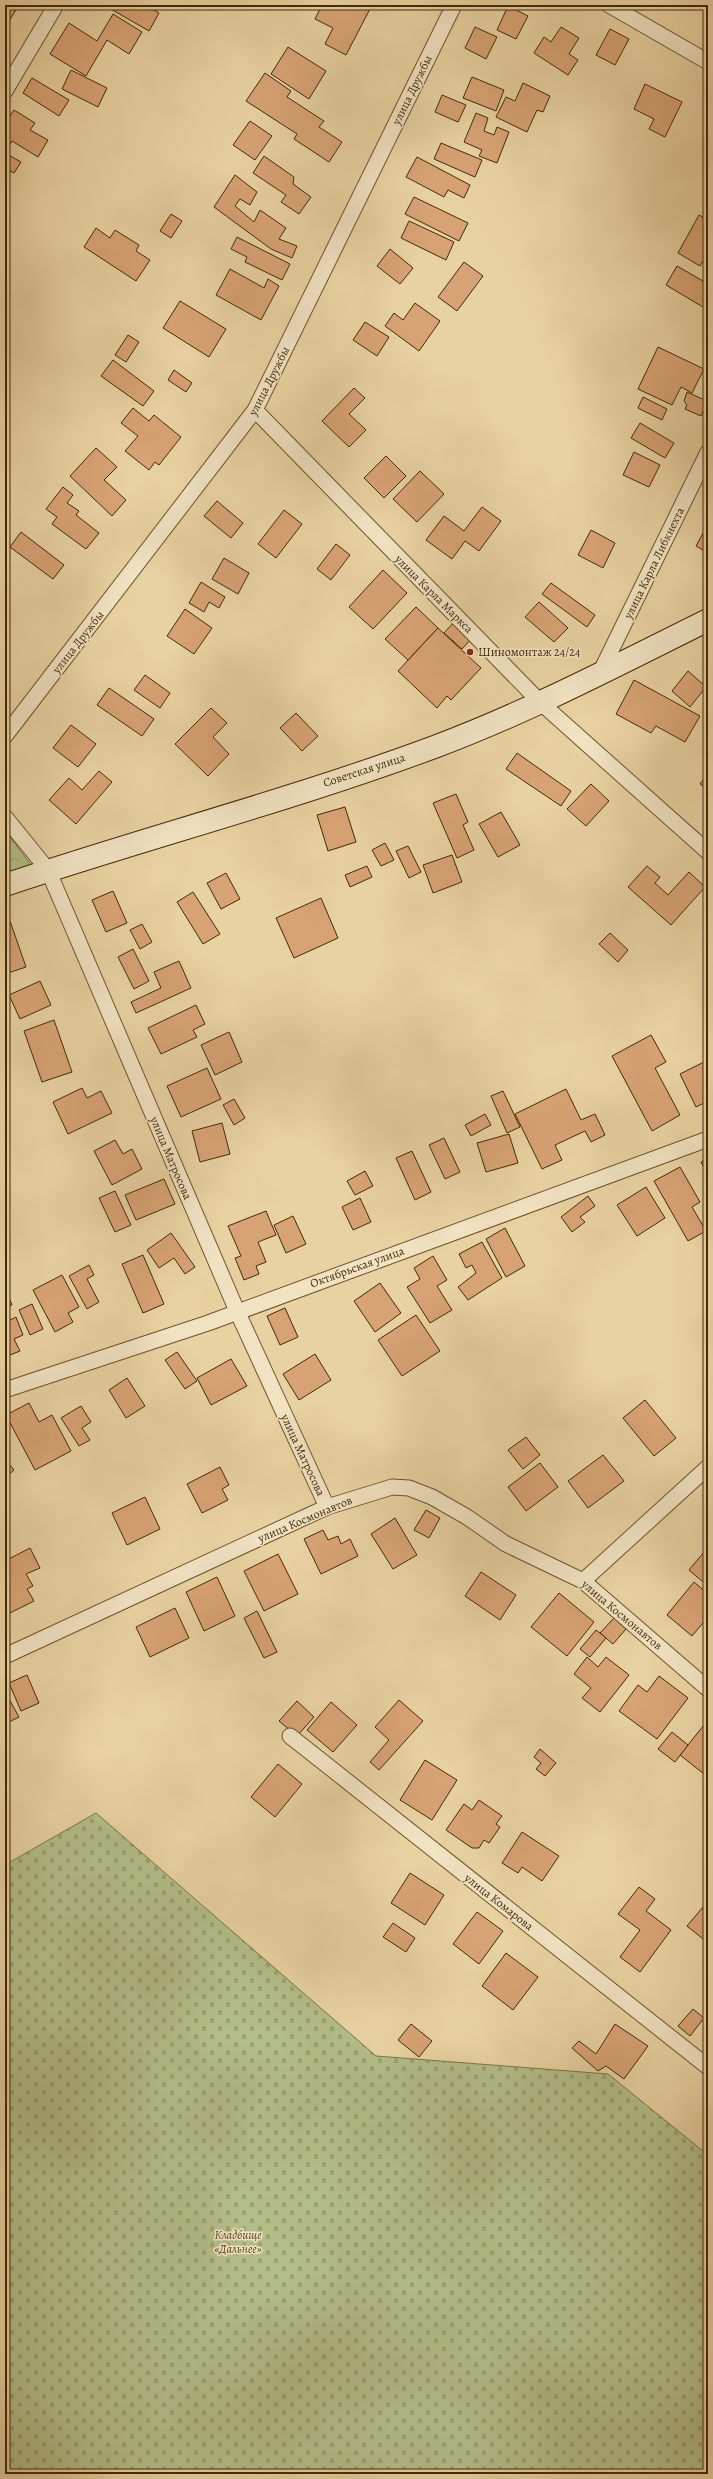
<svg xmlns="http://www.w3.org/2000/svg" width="713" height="2479" font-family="Alegreya,serif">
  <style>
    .cemetery { fill: url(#cemetery-stones); stroke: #7b7348 }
    .park { fill: url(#park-crowns); stroke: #7b7348 }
    .building { fill: #d8a374; stroke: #432908 }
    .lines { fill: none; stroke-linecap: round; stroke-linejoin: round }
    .street-casing { stroke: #6c532e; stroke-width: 17 }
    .secondary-casing { stroke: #432908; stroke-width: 24 }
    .street { stroke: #f1e2c2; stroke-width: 15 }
    .secondary { stroke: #f1e2c2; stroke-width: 22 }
    .poi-dot { fill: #8f2418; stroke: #f1e2c2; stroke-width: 1.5 }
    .labels { text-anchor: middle; stroke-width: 3; stroke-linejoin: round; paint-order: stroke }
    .street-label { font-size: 12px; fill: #432908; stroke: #f1e2c2 }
    .poi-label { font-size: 12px; fill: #432908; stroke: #f1e2c2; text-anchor: start }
    .park-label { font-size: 12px; font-style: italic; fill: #594721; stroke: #f1e2c2 }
  </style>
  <defs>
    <pattern id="cemetery-stones" width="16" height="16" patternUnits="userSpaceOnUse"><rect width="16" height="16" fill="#b3bd87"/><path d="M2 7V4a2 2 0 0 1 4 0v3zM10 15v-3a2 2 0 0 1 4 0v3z" fill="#9ba273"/></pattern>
    <pattern id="park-crowns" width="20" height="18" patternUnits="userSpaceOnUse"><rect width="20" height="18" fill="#b3bd87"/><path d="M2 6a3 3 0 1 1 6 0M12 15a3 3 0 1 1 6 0" fill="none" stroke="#9ba273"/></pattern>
  </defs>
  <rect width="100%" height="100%" fill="#e9d2a1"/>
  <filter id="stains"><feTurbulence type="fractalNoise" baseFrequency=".005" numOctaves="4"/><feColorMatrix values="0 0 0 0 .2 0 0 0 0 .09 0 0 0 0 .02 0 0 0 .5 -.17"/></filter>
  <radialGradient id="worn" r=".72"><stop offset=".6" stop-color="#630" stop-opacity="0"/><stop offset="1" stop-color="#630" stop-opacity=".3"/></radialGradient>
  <polygon class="cemetery" points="96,1813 376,2056 608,2074 708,2155 708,2474 5,2474 5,1865"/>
  <polygon class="park" points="5,830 31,865 5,874"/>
  <g class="building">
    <polygon points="5,5 19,5 6,26 5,26"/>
    <polygon points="104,5 145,5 159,13 149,31"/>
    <polygon points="322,5 371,7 346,55 325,44 333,28 315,19"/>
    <polygon points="508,6 528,16 516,39 497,30"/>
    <polygon points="113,14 142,32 129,54 107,40 86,76 50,54 69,23 97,41"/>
    <polygon points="475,27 497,37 486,59 465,48"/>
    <polygon points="561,27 579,38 569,54 578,60 568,75 534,53 544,37 551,42"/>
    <polygon points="610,29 629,39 615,65 596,55"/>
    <polygon points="288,47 326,71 309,99 271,74"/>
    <polygon points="71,70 107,88 98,107 62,89"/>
    <polygon points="265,73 291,91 287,97 324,121 319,127 342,142 329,162 294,139 297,134 246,101"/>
    <polygon points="472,77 504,90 496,111 463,98"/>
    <polygon points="32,78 69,100 59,116 23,93"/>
    <polygon points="523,83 550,96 543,112 537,110 527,132 496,117 506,97 515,101"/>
    <polygon points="645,84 682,102 665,137 649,129 654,119 634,109"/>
    <polygon points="442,95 466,105 458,122 435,112"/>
    <polygon points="14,110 35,123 30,130 48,140 38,157 12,141 8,148 5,146 5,124"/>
    <polygon points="476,113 488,118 484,131 494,135 497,127 509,132 497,163 479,156 482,150 464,142"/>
    <polygon points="250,121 272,136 255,160 233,145"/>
    <polygon points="441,143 482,160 475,177 434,159"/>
    <polygon points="5,153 21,162 14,173 5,168"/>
    <polygon points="264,156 294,177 293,184 311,197 299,214 281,202 286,195 253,173"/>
    <polygon points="417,157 470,185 464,198 448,190 444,197 406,177"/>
    <polygon points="235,175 257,192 250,205 240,199 235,206 254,222 260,210 286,228 279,239 297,246 292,258 271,249 214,207"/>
    <polygon points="414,197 468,223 459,241 405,214"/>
    <polygon points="171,214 182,221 171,238 160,231"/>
    <polygon points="699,215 708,220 708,262 704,259 700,266 678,253"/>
    <polygon points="409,221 454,242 446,260 401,238"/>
    <polygon points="96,228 110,238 115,230 139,245 136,251 150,260 136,281 84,247"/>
    <polygon points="237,237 290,264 282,280 245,262 247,257 231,249"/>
    <polygon points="390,249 413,268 400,284 377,266"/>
    <polygon points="464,262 483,276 457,311 438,297"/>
    <polygon points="677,266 708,284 708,310 666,285"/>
    <polygon points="230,269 264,288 268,279 279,286 261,320 216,295"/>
    <polygon points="180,301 226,329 209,357 163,328"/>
    <polygon points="415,303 440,321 419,351 385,326 394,313 403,320"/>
    <polygon points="365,322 389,337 377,356 353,340"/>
    <polygon points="128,335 139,342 126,362 115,355"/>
    <polygon points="658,347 704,369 692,393 681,387 672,405 638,389"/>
    <polygon points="113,360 154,391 143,406 101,376"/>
    <polygon points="174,370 192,383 186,392 168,380"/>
    <polygon points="354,388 365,398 349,414 366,430 349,447 322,421"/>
    <polygon points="687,392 707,401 701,416 685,409 687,405 684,401"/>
    <polygon points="643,397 667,409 662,420 638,408"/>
    <polygon points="133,408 149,421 154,415 181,437 159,465 155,462 149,470 125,451 138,436 121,423"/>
    <polygon points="640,423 674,443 665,458 631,438"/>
    <polygon points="96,448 117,467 104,480 126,500 112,516 70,476"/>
    <polygon points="634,452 660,465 649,487 623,475"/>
    <polygon points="386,456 406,476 384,498 364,478"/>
    <polygon points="420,471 444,494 417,522 393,499"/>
    <polygon points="63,487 73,495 67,503 79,511 76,515 99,533 86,549 52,524 57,517 46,509"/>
    <polygon points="217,501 243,523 231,538 204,516"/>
    <polygon points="482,507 501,521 479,551 465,541 452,559 426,540 444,516 464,531"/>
    <polygon points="284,510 302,524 276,558 258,544"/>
    <polygon points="708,524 708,553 696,546"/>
    <polygon points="591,530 615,543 603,568 578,555"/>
    <polygon points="21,532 64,565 53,579 10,547"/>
    <polygon points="336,544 350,555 331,580 317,569"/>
    <polygon points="224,558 249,573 238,594 212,579"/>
    <polygon points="383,570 407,593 373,629 349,607"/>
    <polygon points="201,582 225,597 219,608 209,602 204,612 189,603"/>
    <polygon points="551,583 595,615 587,627 542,594"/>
    <polygon points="539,602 568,628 554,642 525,617"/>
    <polygon points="416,607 438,628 408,660 385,639"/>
    <polygon points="185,609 212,628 194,654 167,636"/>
    <polygon points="456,620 474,636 462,649 444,633"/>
    <polygon points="438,628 481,668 451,700 447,696 437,708 398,671"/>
    <polygon points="688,671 706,687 690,707 672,691"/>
    <polygon points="145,675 170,693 160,708 134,690"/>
    <polygon points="634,680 700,716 685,742 656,726 651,733 616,714"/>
    <polygon points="109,688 154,719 142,736 97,705"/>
    <polygon points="211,708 227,723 213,737 229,754 208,776 175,744"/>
    <polygon points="296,713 318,736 302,751 280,728"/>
    <polygon points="71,725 96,744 78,767 53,748"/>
    <polygon points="517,753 571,791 561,806 506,769"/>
    <polygon points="99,771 112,782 76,824 49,800 69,778 82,790"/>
    <polygon points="708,773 708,790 700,784"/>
    <polygon points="591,784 609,801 586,826 567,809"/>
    <polygon points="456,794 468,822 463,825 474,850 457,858 433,803"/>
    <polygon points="345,807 356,842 328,851 317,815"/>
    <polygon points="501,812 520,845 498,857 479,824"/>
    <polygon points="385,843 394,860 381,866 372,850"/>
    <polygon points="408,846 421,872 409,878 396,851"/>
    <polygon points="452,855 462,882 433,893 423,865"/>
    <polygon points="367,866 372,877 350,887 345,875"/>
    <polygon points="647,866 660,877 655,883 668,895 689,872 705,887 671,925 628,887"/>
    <polygon points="226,873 240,899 221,909 207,883"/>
    <polygon points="113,891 127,923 106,932 92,900"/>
    <polygon points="193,892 220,934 203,944 177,902"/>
    <polygon points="321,898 338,938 294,958 276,918"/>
    <polygon points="10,921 26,967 5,974 5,923"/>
    <polygon points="142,924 152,942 140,949 130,930"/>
    <polygon points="610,933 628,950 618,962 599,944"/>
    <polygon points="133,949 149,981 134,989 118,957"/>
    <polygon points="179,961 191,988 136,1013 131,1002 161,988 154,972"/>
    <polygon points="40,981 51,1005 20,1019 9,995"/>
    <polygon points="196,1005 205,1024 193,1030 197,1037 161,1054 148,1028"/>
    <polygon points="54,1020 72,1072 42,1082 24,1031"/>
    <polygon points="229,1032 242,1062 215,1075 201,1045"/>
    <polygon points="651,1035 666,1062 655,1068 680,1115 652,1131 612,1056"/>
    <polygon points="708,1060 708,1101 696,1107 680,1074"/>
    <polygon points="207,1068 221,1099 181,1117 167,1086"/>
    <polygon points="82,1088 87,1098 101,1091 112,1113 68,1134 53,1102"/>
    <polygon points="566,1089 581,1120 595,1114 605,1135 591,1142 585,1131 555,1145 562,1160 542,1169 515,1114"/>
    <polygon points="503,1091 520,1127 507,1133 491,1096"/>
    <polygon points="234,1099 245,1118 234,1125 223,1105"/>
    <polygon points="485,1114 491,1125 471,1136 465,1125"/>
    <polygon points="222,1123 230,1154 200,1162 192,1131"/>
    <polygon points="509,1134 518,1163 486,1172 477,1143"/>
    <polygon points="444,1138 460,1172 445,1179 429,1145"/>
    <polygon points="115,1140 123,1154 132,1149 142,1169 112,1185 94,1151"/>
    <polygon points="412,1151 431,1192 415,1200 396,1158"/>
    <polygon points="708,1158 708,1176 701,1162"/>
    <polygon points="680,1167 700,1202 692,1207 706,1231 688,1241 654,1181"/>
    <polygon points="365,1171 373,1186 355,1195 347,1181"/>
    <polygon points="164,1179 175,1204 136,1220 125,1195"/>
    <polygon points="646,1187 665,1218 637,1236 617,1205"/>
    <polygon points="115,1191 131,1225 115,1232 99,1198"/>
    <polygon points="588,1196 595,1206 580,1217 585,1222 572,1232 561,1217"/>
    <polygon points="360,1198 371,1222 353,1230 342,1207"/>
    <polygon points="266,1211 276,1235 258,1242 266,1262 256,1266 259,1274 244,1280 235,1258 241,1256 228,1226"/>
    <polygon points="293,1216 306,1244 286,1253 274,1225"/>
    <polygon points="505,1228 525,1266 506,1277 486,1239"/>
    <polygon points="171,1233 195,1267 185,1274 174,1258 159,1268 147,1250"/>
    <polygon points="482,1242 502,1278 468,1300 458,1287 476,1273 472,1265 466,1268 459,1254"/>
    <polygon points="143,1255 164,1304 143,1313 122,1264"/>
    <polygon points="433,1256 447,1280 437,1286 452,1310 430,1323 407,1287 420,1279 414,1268"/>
    <polygon points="89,1265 94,1275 87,1279 99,1302 87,1309 69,1276"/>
    <polygon points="62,1275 79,1307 68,1313 73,1322 55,1332 33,1290"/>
    <polygon points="380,1283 401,1313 375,1332 354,1301"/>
    <polygon points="5,1288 12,1305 5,1308"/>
    <polygon points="32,1304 43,1329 30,1335 19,1310"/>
    <polygon points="285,1308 298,1337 280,1345 267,1316"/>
    <polygon points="5,1314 8,1321 16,1317 23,1335 14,1339 20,1351 5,1357"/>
    <polygon points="416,1315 440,1351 402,1376 378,1340"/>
    <polygon points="177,1352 197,1381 185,1389 165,1360"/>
    <polygon points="315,1354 331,1380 299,1400 283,1374"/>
    <polygon points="231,1359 247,1386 211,1405 197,1378"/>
    <polygon points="127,1378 145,1406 126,1418 109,1390"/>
    <polygon points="645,1400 676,1438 654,1456 623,1418"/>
    <polygon points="29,1403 39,1422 52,1415 71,1451 35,1470 6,1415"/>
    <polygon points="81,1406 91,1422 82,1428 90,1440 79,1446 61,1418"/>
    <polygon points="526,1437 540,1455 523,1469 508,1450"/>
    <polygon points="603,1455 624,1481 588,1508 568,1481"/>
    <polygon points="5,1459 14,1470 5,1478"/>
    <polygon points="540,1463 558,1487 526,1511 508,1487"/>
    <polygon points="220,1467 229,1485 222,1489 228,1500 202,1513 187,1484"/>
    <polygon points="145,1497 160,1529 127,1545 112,1513"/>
    <polygon points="426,1510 440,1518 429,1538 414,1530"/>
    <polygon points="395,1518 417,1555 393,1569 371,1534"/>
    <polygon points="323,1530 328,1540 338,1536 341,1544 350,1539 358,1556 321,1574 304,1539"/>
    <polygon points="30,1548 40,1568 26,1574 33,1586 27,1589 34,1601 8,1614 5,1609 5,1561"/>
    <polygon points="704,1552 708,1555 708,1576 703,1582 689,1570"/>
    <polygon points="278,1554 298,1594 264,1611 244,1571"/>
    <polygon points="481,1572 516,1595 500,1620 465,1596"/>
    <polygon points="217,1577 235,1616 204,1631 186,1592"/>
    <polygon points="694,1582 708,1594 708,1617 692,1636 667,1615"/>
    <polygon points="559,1593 594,1622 567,1656 531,1627"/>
    <polygon points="175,1608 189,1638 150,1657 136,1627"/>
    <polygon points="257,1611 277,1652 264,1658 244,1618"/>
    <polygon points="614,1618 626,1629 613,1644 600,1633"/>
    <polygon points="596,1630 606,1638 590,1657 580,1649"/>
    <polygon points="587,1657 598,1667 606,1657 629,1675 600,1712 582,1698 591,1688 574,1674"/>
    <polygon points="27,1675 39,1703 21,1711 9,1683"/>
    <polygon points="659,1676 688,1698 657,1739 619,1711 638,1685 647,1692"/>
    <polygon points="9,1699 19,1717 5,1724 5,1701"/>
    <polygon points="399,1700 423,1721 379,1770 370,1762 389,1740 375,1727"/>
    <polygon points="297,1701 314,1717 297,1736 279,1721"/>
    <polygon points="331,1702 357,1725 333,1752 307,1730"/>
    <polygon points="708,1720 708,1769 704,1774 680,1755"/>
    <polygon points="672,1732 688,1745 675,1762 658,1749"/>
    <polygon points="540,1749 556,1763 545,1776 536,1769 541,1763 534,1757"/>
    <polygon points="425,1760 457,1780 432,1820 400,1800"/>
    <polygon points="278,1764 302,1784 275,1817 251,1797"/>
    <polygon points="479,1800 502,1816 496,1824 500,1827 489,1843 484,1840 479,1848 472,1848 446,1830 464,1804 472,1810"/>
    <polygon points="522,1832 559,1856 542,1881 522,1867 518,1873 502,1863"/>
    <polygon points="410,1873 444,1895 425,1925 391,1903"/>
    <polygon points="639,1887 655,1899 646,1911 671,1930 640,1972 620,1957 640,1930 618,1914"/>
    <polygon points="708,1901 708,1943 687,1926"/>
    <polygon points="477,1912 503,1931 479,1964 453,1944"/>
    <polygon points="393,1923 415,1938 406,1952 383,1937"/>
    <polygon points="506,1953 538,1977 513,2010 482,1986"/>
    <polygon points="693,2009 704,2018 690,2036 678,2026"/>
    <polygon points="411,2024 432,2041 419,2057 398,2040"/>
    <polygon points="615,2024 648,2046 624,2079 606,2066 598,2071 572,2048 579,2041 596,2054"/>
  </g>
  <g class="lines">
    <g class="street-casing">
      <g id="street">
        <polyline points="609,5 708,62"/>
        <polyline points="5,91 56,5"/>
        <polyline points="255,410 541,703 708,852"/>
        <polyline points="600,673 708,452"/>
        <polyline points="5,736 255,410 454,5"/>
        <polyline points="5,817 48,870 237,1311 327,1507"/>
        <polyline points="5,1390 208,1323 708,1139"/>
        <polyline points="583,1581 708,1467"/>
        <polyline points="5,1656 327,1507 392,1487 409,1488 432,1497 467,1517 506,1544 583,1581 708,1689"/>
        <polyline points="290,1736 708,2067"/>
      </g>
    </g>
    <g class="secondary-casing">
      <path id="secondary" d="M5 885C148 837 295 799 437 746 530 711 619 664 708 620"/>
    </g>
    <use href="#street" class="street"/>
    <use href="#secondary" class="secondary"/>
  </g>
  <circle class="poi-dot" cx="470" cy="652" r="4"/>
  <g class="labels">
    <g class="street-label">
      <text transform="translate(412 90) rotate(-64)" y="4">улица Дружбы</text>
      <text transform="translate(269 381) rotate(-63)" y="4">улица Дружбы</text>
      <text transform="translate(654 563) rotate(-64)" y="4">улица Карла Либкнехта</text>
      <text transform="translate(434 594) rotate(45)" y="4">улица Карла Маркса</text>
      <text transform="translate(78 642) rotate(-52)" y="4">улица Дружбы</text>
      <text transform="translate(364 770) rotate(-18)" y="4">Советская улица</text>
      <text transform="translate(171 1158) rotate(67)" y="4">улица Матросова</text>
      <text transform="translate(357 1267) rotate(-20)" y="4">Октябрьская улица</text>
      <text transform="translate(303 1455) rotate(65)" y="4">улица Матросова</text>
      <text transform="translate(305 1519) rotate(-23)" y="4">улица Космонавтов</text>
      <text transform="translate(622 1615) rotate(40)" y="4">улица Космонавтов</text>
      <text transform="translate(499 1902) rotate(38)" y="4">улица Комарова</text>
    </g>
    <g class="poi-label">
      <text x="478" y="656">Шиномонтаж 24/24</text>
    </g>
    <g class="park-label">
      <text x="238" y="2239">Кладбище<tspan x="238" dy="14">«Дальнее»</tspan></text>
    </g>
  </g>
  <rect width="713" height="2479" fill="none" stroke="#e9d2a1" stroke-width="20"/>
  <rect x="6" y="6" width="701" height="2467" fill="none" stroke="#432908" stroke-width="2"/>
  <rect x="10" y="10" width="693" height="2459" fill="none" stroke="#432908"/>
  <rect width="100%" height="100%" filter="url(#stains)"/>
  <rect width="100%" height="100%" fill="url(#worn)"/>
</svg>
